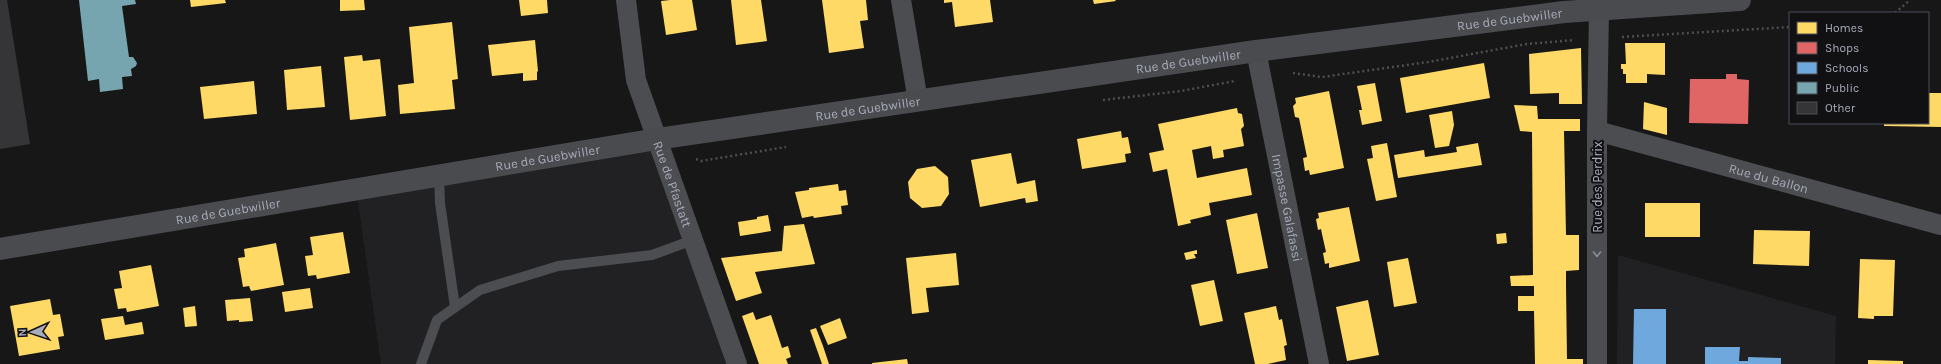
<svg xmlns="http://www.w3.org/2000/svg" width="1941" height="364" font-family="Karla,sans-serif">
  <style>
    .built { fill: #212124 }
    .homes { fill: #ffd966 }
    .shops { fill: #e06666 }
    .schools { fill: #6fa8dc }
    .public { fill: #76a5af }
    .building { fill: #353537 }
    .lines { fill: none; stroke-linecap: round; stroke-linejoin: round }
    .path { stroke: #4d4e52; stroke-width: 2.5; stroke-dasharray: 2 3; stroke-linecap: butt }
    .lane { stroke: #4b4d51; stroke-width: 10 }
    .street { stroke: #4b4d51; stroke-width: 20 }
    .secondary { stroke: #4a4b4f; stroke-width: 22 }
    .oneway { stroke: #8c909a }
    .labels { text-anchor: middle; stroke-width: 4; stroke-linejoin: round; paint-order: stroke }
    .street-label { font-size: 13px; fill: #a8acb9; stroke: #111114 }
  </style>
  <rect width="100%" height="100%" fill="#171718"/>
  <g class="built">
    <polygon points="657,139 737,364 381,364 356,188"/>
    <polygon points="1618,255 1836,316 1835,364 1617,364"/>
  </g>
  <g class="homes">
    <polygon points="190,0 225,0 226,3 191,7"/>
    <polygon points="340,0 364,0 365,10 340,11"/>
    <polygon points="519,0 547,0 548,13 521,16"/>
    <polygon points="670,0 692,0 697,30 666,35 661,1"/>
    <polygon points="731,0 761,0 767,41 736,45"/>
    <polygon points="822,0 866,0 868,20 860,21 864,48 829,53"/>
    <polygon points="944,0 990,0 993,22 955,27 952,2 944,3"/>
    <polygon points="1093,0 1115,0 1116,1 1094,4"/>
    <polygon points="452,22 458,79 452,80 455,109 400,114 398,85 414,83 409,27"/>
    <polygon points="535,40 538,71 537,72 537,80 523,81 523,73 492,76 488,45"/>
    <polygon points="1625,43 1665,43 1665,75 1647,74 1647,83 1626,83 1626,74 1623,74 1623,69 1621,69 1621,64 1626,64"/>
    <polygon points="1581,48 1582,104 1559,104 1559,93 1530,94 1529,54"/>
    <polygon points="362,55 363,61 380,59 386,116 350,120 344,57"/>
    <polygon points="1484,63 1490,98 1406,113 1400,78"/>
    <polygon points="321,66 325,107 287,110 284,70"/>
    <polygon points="254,81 257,114 204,119 200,87"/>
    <polygon points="1375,83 1382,121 1362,125 1359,110 1362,110 1357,86"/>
    <polygon points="1329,91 1344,168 1310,175 1309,170 1305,171 1303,158 1307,157 1299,118 1295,117 1293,106 1296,103 1295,98"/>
    <polygon points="1928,93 1941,93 1941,127 1884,126 1884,123 1928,123"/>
    <polygon points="1644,102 1667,108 1667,135 1643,129"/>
    <polygon points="1514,105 1537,106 1538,119 1580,119 1580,131 1564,131 1566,235 1579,235 1579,270 1566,271 1566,285 1567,359 1583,359 1583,364 1535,364 1534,311 1518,311 1518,296 1534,296 1534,286 1511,286 1510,276 1533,275 1532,132 1520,131"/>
    <polygon points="1237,108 1238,113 1242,114 1244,126 1241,129 1244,146 1223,150 1224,157 1213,159 1211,146 1192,150 1197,178 1247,168 1252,195 1209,203 1211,215 1190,220 1191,223 1178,226 1167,169 1153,172 1149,153 1164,150 1158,124"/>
    <polygon points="1452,111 1454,125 1449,146 1435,148 1429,115"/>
    <polygon points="1121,131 1122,138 1128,137 1131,153 1125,154 1126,162 1082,169 1077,139"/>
    <polygon points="1387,143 1397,197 1376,201 1367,159 1373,158 1371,146"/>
    <polygon points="1478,143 1482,165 1398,178 1394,155 1424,150 1425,157 1457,152 1456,147"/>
    <polygon points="1011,153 1017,184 1035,180 1038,201 1026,203 1025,198 980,207 971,160"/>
    <polygon points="935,166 948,177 949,194 941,206 922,208 910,198 908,182 917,169"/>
    <polygon points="838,184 839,191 846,190 848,205 841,206 842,214 814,218 813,216 802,218 795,192 809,190 809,188"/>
    <rect x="1645" y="203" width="55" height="34"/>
    <polygon points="1349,207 1360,261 1329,268 1329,263 1325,264 1323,253 1326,252 1322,234 1321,229 1318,230 1316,219 1319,218 1318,213"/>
    <polygon points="1257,213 1268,268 1237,274 1226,220"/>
    <polygon points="768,215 771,231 740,236 738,222 757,219 757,217"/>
    <polygon points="804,224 815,264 755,272 762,293 736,301 721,258 782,251 784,226"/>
    <polygon points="1754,230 1810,231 1809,266 1753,264"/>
    <polygon points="343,232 350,273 317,279 316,275 308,276 305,256 313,255 310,237"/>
    <polygon points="1506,233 1507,243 1497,244 1496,234"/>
    <polygon points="276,243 284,285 251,291 249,286 243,287 238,258 245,257 244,249"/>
    <polygon points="1197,250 1197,254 1194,254 1196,258 1186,260 1184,253"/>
    <polygon points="956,253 959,285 926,288 929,312 912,314 906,258"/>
    <polygon points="1408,258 1417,303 1394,307 1387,262"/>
    <polygon points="1860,259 1895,260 1893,316 1874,316 1874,319 1858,318"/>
    <polygon points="151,265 159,306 127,312 126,308 118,309 114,289 122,288 119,271"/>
    <polygon points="1214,280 1223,321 1200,326 1191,285"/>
    <polygon points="310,288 313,308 285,312 282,292"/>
    <polygon points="250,298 253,321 239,322 239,320 227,321 225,300"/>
    <polygon points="50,299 53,315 60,314 64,336 58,337 60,349 19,356 10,306"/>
    <polygon points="1368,300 1379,355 1347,361 1336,307"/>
    <polygon points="195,306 197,326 185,327 183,308"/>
    <polygon points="1276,306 1279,320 1282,319 1287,345 1284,346 1286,360 1268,364 1255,364 1244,313"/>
    <polygon points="753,312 756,320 771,315 782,348 788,346 791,357 786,359 788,364 759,364 742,316"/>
    <polygon points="123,316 125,325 142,322 144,334 105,340 101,319"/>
    <polygon points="840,318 847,338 828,345 820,326"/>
    <polygon points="816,328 823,346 829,364 822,364 810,330"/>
    <polygon points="907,359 908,364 872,364 872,363"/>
    <polygon points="1868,360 1903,361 1903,364 1868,364"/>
  </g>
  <polygon class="shops" points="1726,74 1737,74 1737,79 1749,80 1748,124 1689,123 1690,79 1726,79"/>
  <g class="schools">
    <polygon points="1634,309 1666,309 1666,364 1633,364"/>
    <polygon points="1705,347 1740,347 1739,361 1748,361 1748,357 1781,358 1781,364 1705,364"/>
  </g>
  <polygon class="public" points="79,0 135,0 136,4 122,6 129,57 133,57 137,63 136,66 131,69 132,76 122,77 123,89 100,92 99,79 88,81"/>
  <polygon class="building" points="0,0 7,0 30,144 0,149"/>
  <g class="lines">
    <g class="path">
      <polyline points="1895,13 1910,0"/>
      <polyline points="1622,37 1790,27"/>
      <polyline points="1293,73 1322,77 1428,62 1527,44 1575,40"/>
      <polyline points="1103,100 1181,91 1235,81"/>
      <polyline points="696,159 701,161 786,147"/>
    </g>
    <g class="lane">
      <polyline points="439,175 440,203 455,307"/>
      <polyline points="421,364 437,320 480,290 558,266 652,255 693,240"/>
    </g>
    <g class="street">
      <path id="s1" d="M626 0 636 80 737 364"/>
      <polyline points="901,0 918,101"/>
      <path id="s2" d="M1256 51 1319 364"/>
      <path id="s3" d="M1597 131 1941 225"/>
      <polyline points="1597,364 1597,131 1599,10"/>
    </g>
    <path class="secondary" id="s4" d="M0 249 657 139 1256 51 1564 12 1740 0"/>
  </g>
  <defs><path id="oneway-chevron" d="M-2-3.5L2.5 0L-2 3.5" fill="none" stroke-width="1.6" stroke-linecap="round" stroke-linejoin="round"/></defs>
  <use class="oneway" href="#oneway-chevron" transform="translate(1597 254) rotate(90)"/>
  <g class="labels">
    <g class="street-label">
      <text dy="5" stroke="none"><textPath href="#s4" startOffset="1527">Rue de Guebwiller</textPath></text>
      <text dy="5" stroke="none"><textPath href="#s4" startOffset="1203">Rue de Guebwiller</textPath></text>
      <text dy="5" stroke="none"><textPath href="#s4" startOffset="879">Rue de Guebwiller</textPath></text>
      <text dy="5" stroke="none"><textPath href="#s4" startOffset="555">Rue de Guebwiller</textPath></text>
      <text dy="5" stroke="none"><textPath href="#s3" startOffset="178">Rue du Ballon</textPath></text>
      <text dy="5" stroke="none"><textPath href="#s1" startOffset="191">Rue de Pfastatt</textPath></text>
      <text transform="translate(1597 187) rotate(-90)" y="5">Rue des Perdrix</text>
      <text dy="5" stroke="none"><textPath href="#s2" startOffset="160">Impasse Galafassi</textPath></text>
      <text dy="5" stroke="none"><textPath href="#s4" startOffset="231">Rue de Guebwiller</textPath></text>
    </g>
  </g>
  <rect x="1789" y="12" width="140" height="112" fill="#111114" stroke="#4d4f56"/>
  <rect x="1797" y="22" width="20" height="12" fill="#ffd966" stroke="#4d4f56"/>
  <text x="1825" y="32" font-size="12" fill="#a8acb9">Homes</text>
  <rect x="1797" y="42" width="20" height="12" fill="#e06666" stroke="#4d4f56"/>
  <text x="1825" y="52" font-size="12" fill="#a8acb9">Shops</text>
  <rect x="1797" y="62" width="20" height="12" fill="#6fa8dc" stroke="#4d4f56"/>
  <text x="1825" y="72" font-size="12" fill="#a8acb9">Schools</text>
  <rect x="1797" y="82" width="20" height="12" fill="#76a5af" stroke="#4d4f56"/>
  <text x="1825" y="92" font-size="12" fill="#a8acb9">Public</text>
  <rect x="1797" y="102" width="20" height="12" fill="#353537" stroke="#4d4f56"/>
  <text x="1825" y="112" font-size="12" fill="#a8acb9">Other</text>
  <g transform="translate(32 332) rotate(267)" stroke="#111114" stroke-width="3" paint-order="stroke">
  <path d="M0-3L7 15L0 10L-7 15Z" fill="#a8acb9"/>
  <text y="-6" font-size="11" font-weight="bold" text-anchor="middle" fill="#a8acb9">N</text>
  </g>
</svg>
